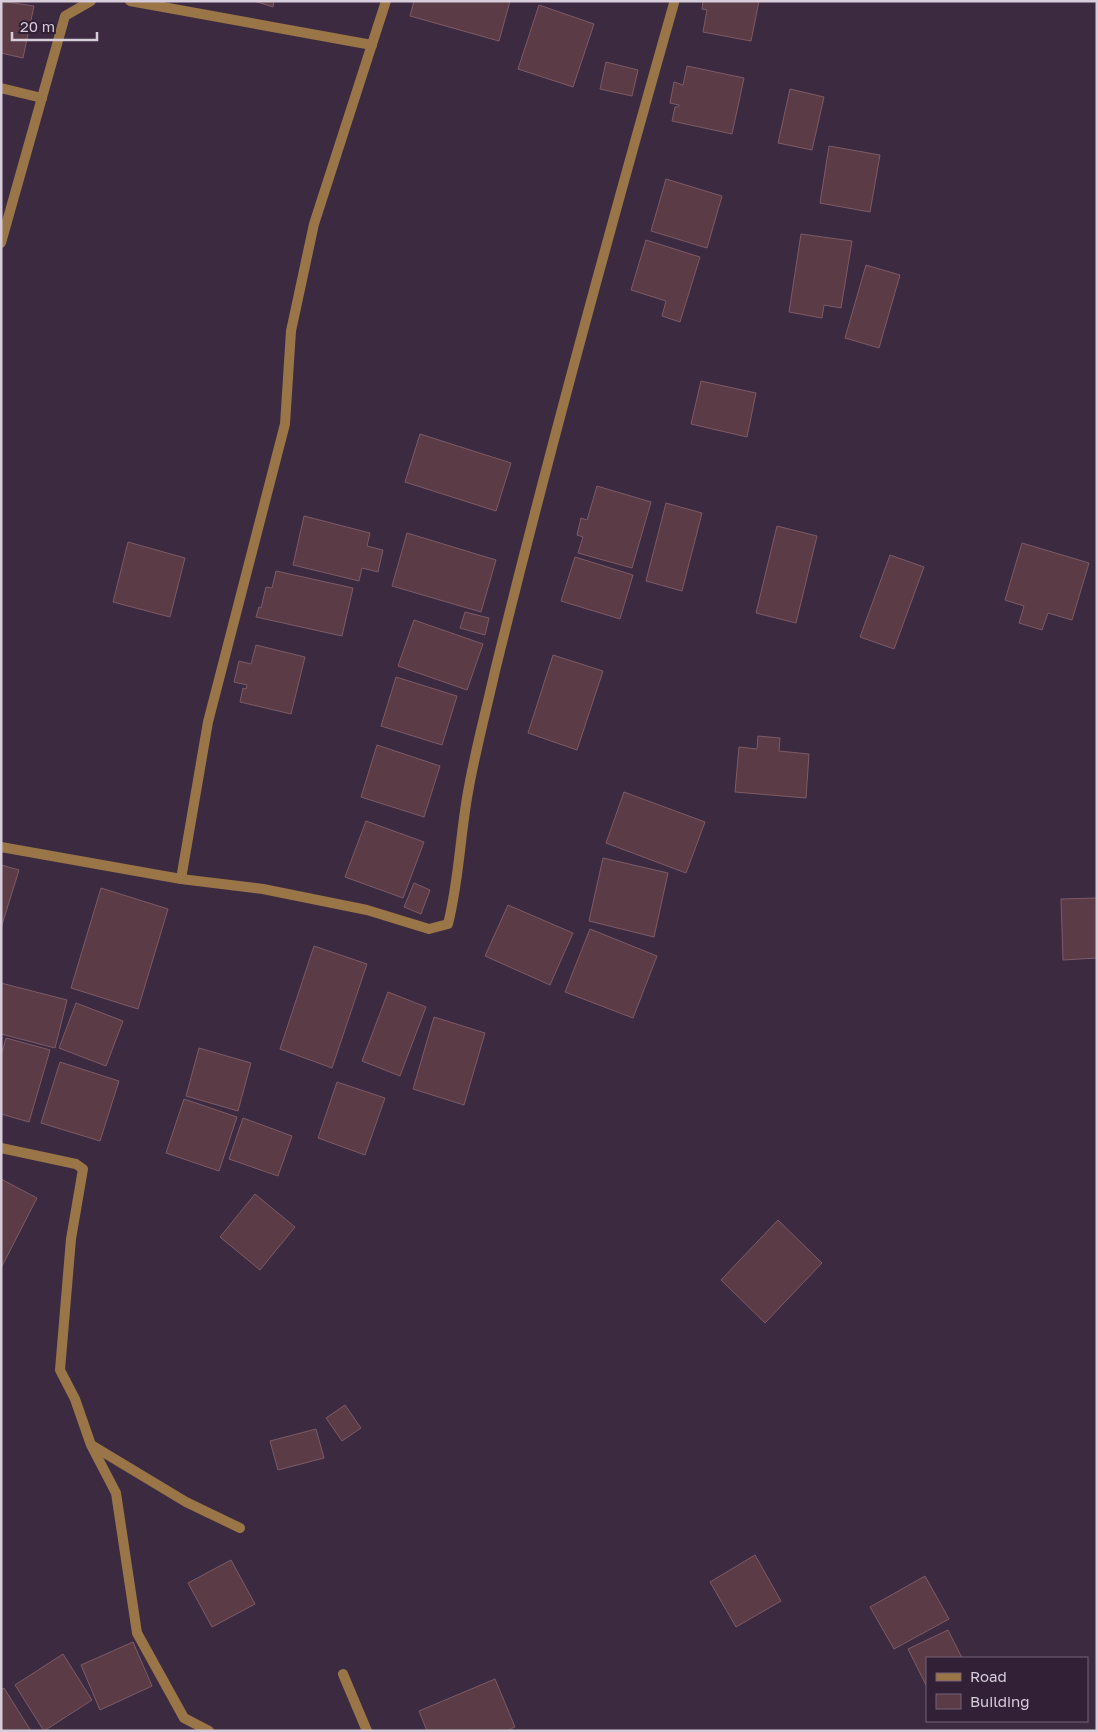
<svg xmlns="http://www.w3.org/2000/svg" width="1098" height="1732" font-family="'Golos Text',sans-serif">
  <style>
    .building { fill: #5b3b46; stroke: #7d5b66 }
    .lines { fill: none; stroke-linecap: round; stroke-linejoin: round }
    .street { stroke: #997547; stroke-width: 10 }
  </style>
  <rect width="100%" height="100%" fill="#3c2a41"/>
  <g class="building">
    <polygon points="1,1 34,6 23,58 1,53"/>
    <polygon points="254,1 274,1 273,7"/>
    <polygon points="414,1 510,1 499,41 410,16"/>
    <polygon points="703,1 759,1 751,41 703,32 707,10 702,9"/>
    <polygon points="539,5 594,24 573,87 518,69"/>
    <polygon points="606,62 638,70 632,96 600,89"/>
    <polygon points="687,66 744,78 732,134 672,121 675,107 678,107 679,105 670,103 674,82 683,85"/>
    <polygon points="790,89 824,97 812,150 778,143"/>
    <polygon points="829,146 880,155 870,212 820,203"/>
    <polygon points="666,179 722,196 707,248 651,231"/>
    <polygon points="801,234 852,241 841,308 824,305 822,318 789,312"/>
    <polygon points="646,240 700,257 680,322 662,316 666,301 631,290"/>
    <polygon points="866,265 900,275 879,348 845,338"/>
    <polygon points="701,381 756,393 747,437 691,424"/>
    <polygon points="420,434 511,463 496,511 405,482"/>
    <polygon points="597,486 651,502 632,568 578,553 583,537 577,535 581,518 587,520"/>
    <polygon points="666,503 702,513 682,591 646,581"/>
    <polygon points="304,516 370,533 367,546 383,550 378,572 362,568 359,581 293,565"/>
    <polygon points="777,526 817,536 796,623 756,613"/>
    <polygon points="407,533 496,560 481,612 392,586"/>
    <polygon points="128,542 185,558 170,617 113,602"/>
    <polygon points="1022,543 1089,563 1072,620 1048,613 1042,630 1019,623 1024,606 1005,600"/>
    <polygon points="890,555 924,567 894,649 860,637"/>
    <polygon points="575,557 633,575 620,619 561,601"/>
    <polygon points="276,571 353,588 342,636 256,617 259,607 261,608 266,587 272,588"/>
    <polygon points="465,612 489,618 485,635 460,628"/>
    <polygon points="414,620 483,644 467,690 398,666"/>
    <polygon points="256,645 305,657 291,714 240,702 243,688 246,689 247,685 234,682 239,661 251,664"/>
    <polygon points="553,655 603,671 577,750 528,733"/>
    <polygon points="396,677 457,696 442,745 381,726"/>
    <polygon points="758,736 780,738 779,751 809,754 806,798 735,792 739,747 757,749"/>
    <polygon points="377,745 440,766 424,817 361,797"/>
    <polygon points="624,792 705,822 686,873 606,843"/>
    <polygon points="366,821 424,842 403,898 345,877"/>
    <polygon points="603,858 668,873 654,937 589,921"/>
    <polygon points="1,865 19,870 1,928"/>
    <polygon points="414,883 430,890 421,914 404,907"/>
    <polygon points="101,888 168,909 138,1009 71,988"/>
    <polygon points="1097,898 1097,958 1063,960 1061,899"/>
    <polygon points="508,905 573,933 550,985 485,956"/>
    <polygon points="590,929 657,956 633,1018 565,992"/>
    <polygon points="314,946 367,964 332,1068 280,1049"/>
    <polygon points="1,983 67,1000 55,1048 1,1034"/>
    <polygon points="388,992 426,1007 400,1076 362,1061"/>
    <polygon points="76,1003 123,1021 106,1066 59,1048"/>
    <polygon points="434,1017 485,1033 464,1105 413,1089"/>
    <polygon points="6,1038 50,1050 29,1122 1,1114 1,1056"/>
    <polygon points="199,1048 251,1063 238,1111 186,1096"/>
    <polygon points="60,1062 119,1081 100,1141 41,1123"/>
    <polygon points="337,1082 385,1098 365,1155 318,1138"/>
    <polygon points="184,1099 237,1117 219,1171 166,1153"/>
    <polygon points="243,1118 292,1136 278,1176 229,1159"/>
    <polygon points="1,1179 37,1198 1,1268"/>
    <polygon points="255,1194 295,1227 260,1270 220,1237"/>
    <polygon points="778,1220 822,1263 765,1323 721,1280"/>
    <polygon points="345,1405 361,1428 342,1441 326,1418"/>
    <polygon points="316,1429 324,1458 278,1470 270,1441"/>
    <polygon points="755,1555 781,1601 736,1627 710,1582"/>
    <polygon points="231,1560 255,1604 212,1627 188,1583"/>
    <polygon points="925,1576 949,1619 894,1649 870,1607"/>
    <polygon points="948,1630 962,1658 927,1658 927,1687 908,1649"/>
    <polygon points="133,1642 152,1686 100,1710 81,1665"/>
    <polygon points="63,1654 92,1700 44,1731 15,1685"/>
    <polygon points="495,1679 515,1727 506,1731 427,1731 419,1711"/>
    <polygon points="4,1688 31,1731 1,1731 1,1690"/>
  </g>
  <g class="lines">
    <g class="street">
      <polyline points="130,1 372,45"/>
      <polyline points="1,88 42,98"/>
      <polyline points="1,243 65,16 91,1"/>
      <path d="M1 847 181 879 263 889 367 910 429 929 448 924C459 881 460 836 468 792 475 752 486 711 495 671 550 447 611 225 674 3"/>
      <polyline points="181,879 208,722 285,424 291,331 314,224 386,1"/>
      <polyline points="1,1148 76,1164 83,1169 71,1239 60,1370 75,1399 91,1445 116,1493 137,1633 184,1718 209,1731"/>
      <polyline points="93,1446 186,1502 240,1528"/>
      <polyline points="343,1674 367,1731"/>
    </g>
  </g>
  <rect width="1098" height="1732" fill="none" stroke="#d8cddb" stroke-width="5"/>
  <rect x="926" y="1657" width="162" height="65" fill="#322037" stroke="#746579"/>
  <rect x="936" y="1673" width="25" height="8" fill="#997547" stroke="#746579"/>
  <text x="970" y="1682" font-size="15" fill="#d8cddb">Road</text>
  <rect x="936" y="1694" width="25" height="15" fill="#5b3b46" stroke="#746579"/>
  <text x="970" y="1707" font-size="15" fill="#d8cddb">Building</text>
  <path d="M12 32v8h85v-8" fill="none" stroke="#d8cddb" stroke-width="2.5"/>
  <text x="20" y="32" font-size="15" fill="#d8cddb" stroke="#322037" stroke-width="4" paint-order="stroke">20 m</text>
</svg>
